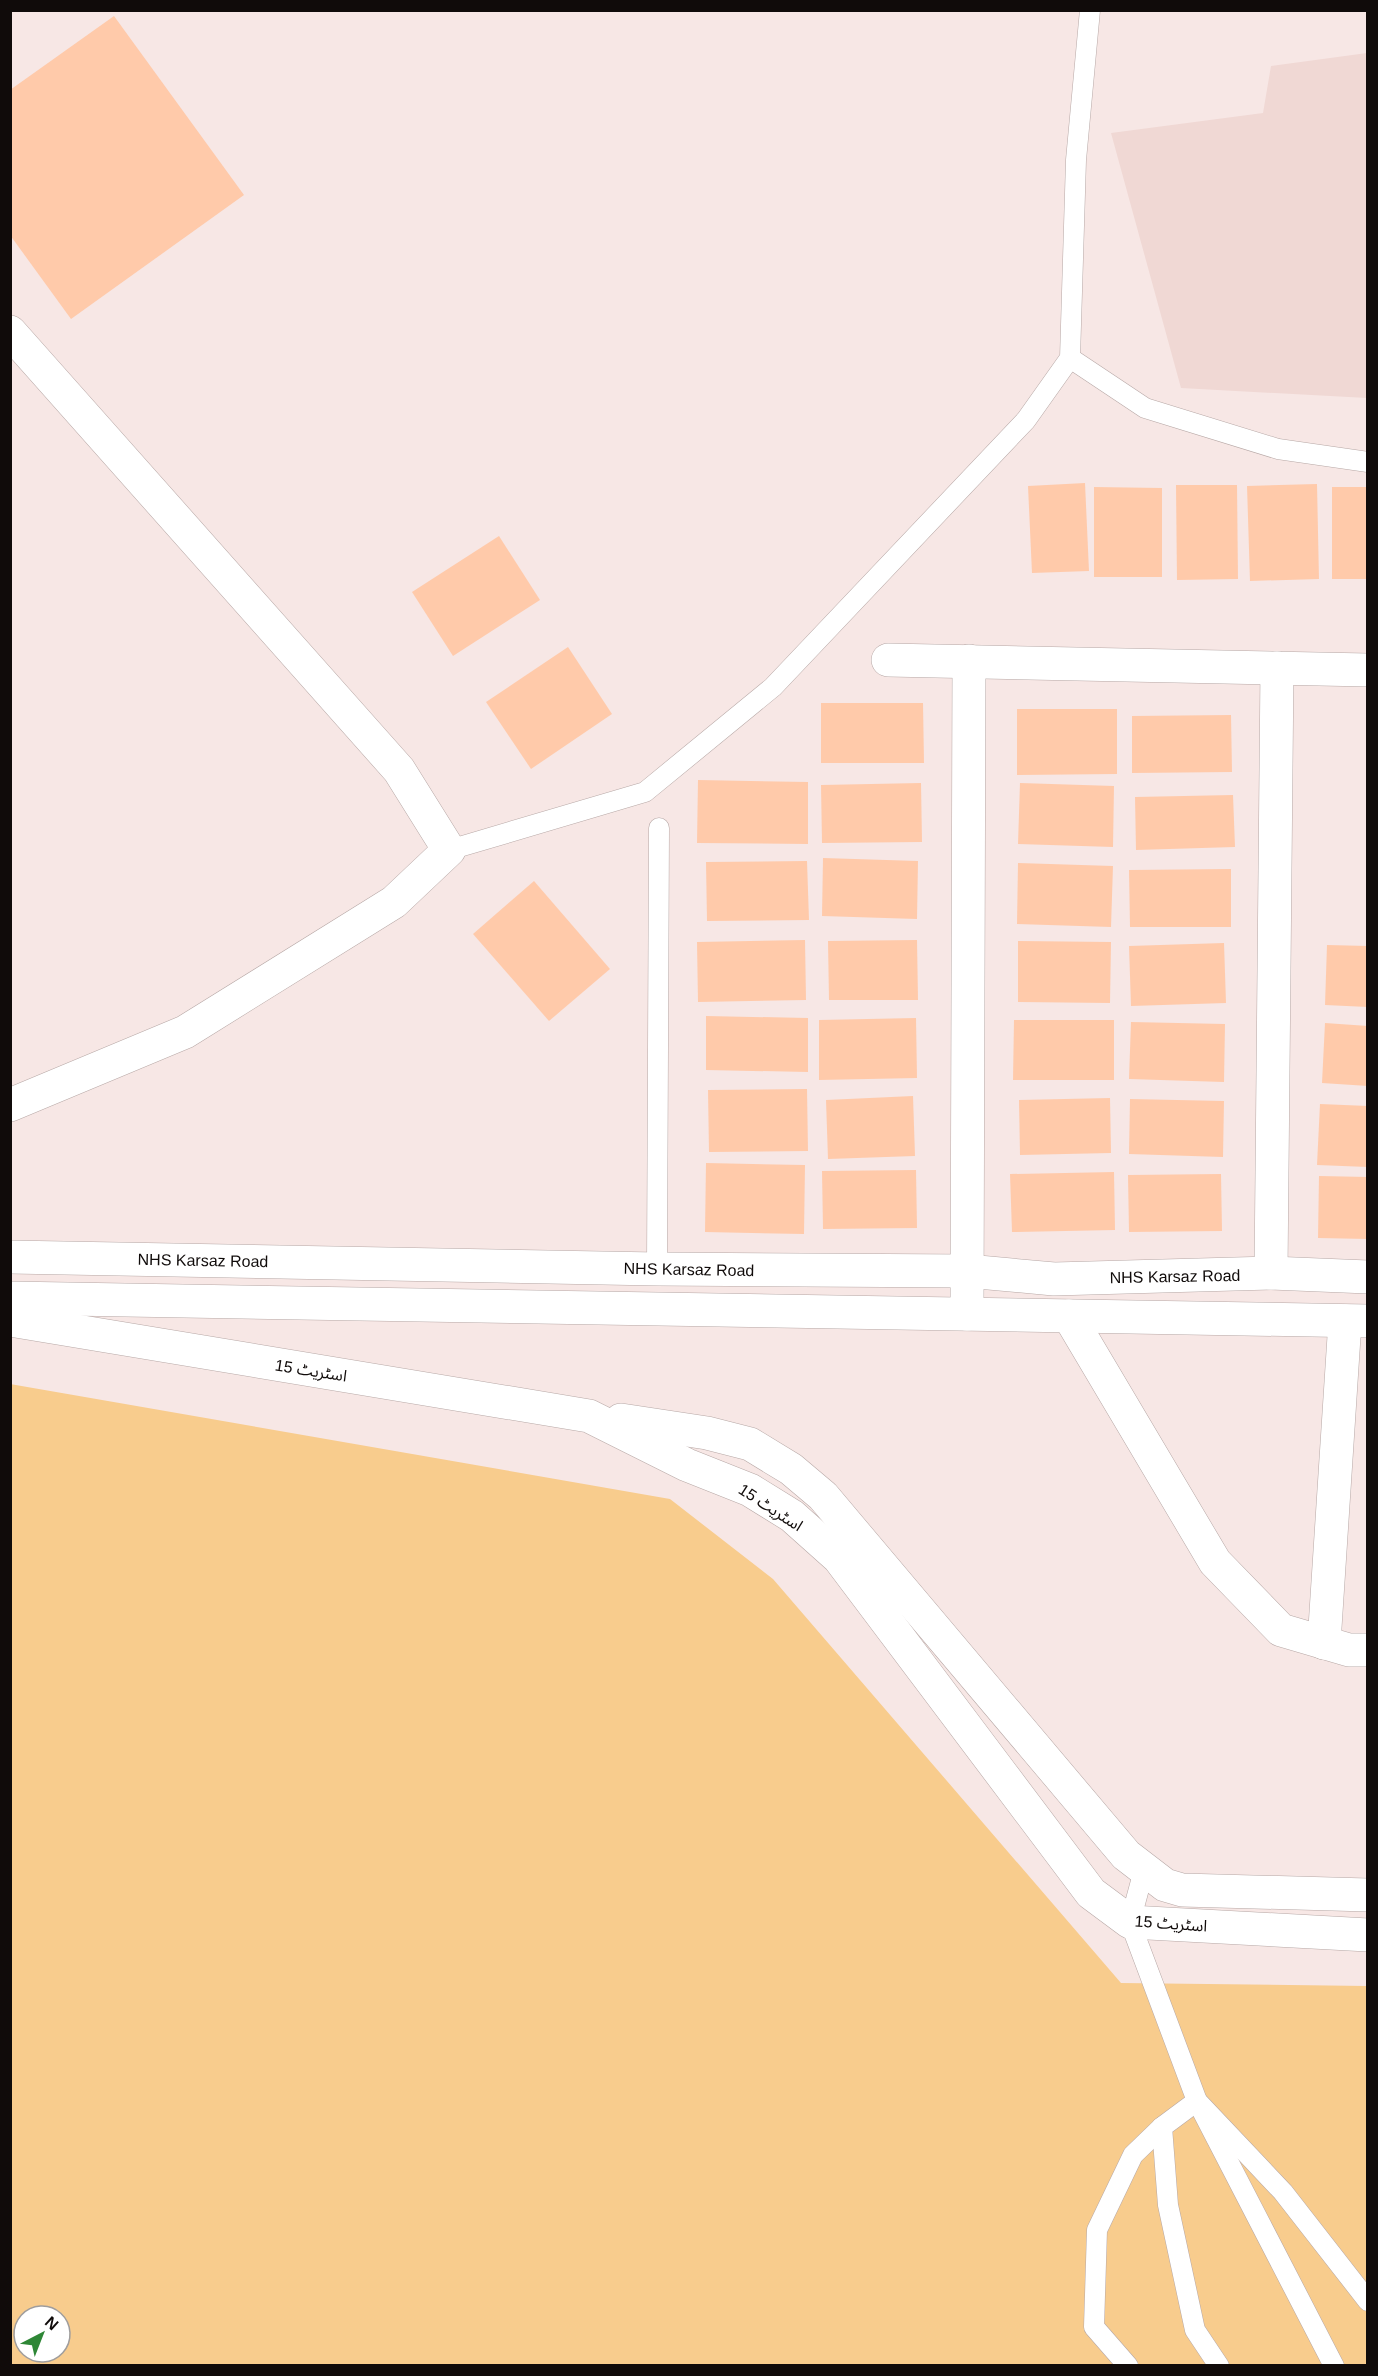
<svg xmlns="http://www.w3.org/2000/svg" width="1378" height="2376" font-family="Helvetica,'Noto Sans Arabic',sans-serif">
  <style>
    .built { fill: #f0d8d4 }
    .green { fill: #f8cc8d; fill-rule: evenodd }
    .building { fill: #ffcaaa }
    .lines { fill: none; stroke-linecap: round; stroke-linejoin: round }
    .service-casing { stroke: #b7a8a6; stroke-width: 21 }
    .minor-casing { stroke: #b7a8a6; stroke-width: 34 }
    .tertiary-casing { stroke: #b7a8a6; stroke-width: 34 }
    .service { stroke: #fff; stroke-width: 20 }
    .minor { stroke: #fff; stroke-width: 33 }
    .tertiary { stroke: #fff; stroke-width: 33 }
    .labels { text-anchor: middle; stroke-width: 5; stroke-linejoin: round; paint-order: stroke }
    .street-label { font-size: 16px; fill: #100b0a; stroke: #fff }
  </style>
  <rect width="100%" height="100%" fill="#f7e7e5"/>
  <polygon class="built" points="1367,53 1367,398 1181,388 1111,133 1263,113 1271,66"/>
  <path class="green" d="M10 1384 670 1499 773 1579 1121 1983 1367 1986V2365H11ZM24 2316H60V2352H24Z"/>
  <g class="building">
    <polygon points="114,16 244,195 71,319 10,235 10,90"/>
    <polygon points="1085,483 1089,571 1032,573 1028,486"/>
    <polygon points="1317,484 1319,579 1250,581 1247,486"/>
    <polygon points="1176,485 1237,485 1238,579 1177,580"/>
    <polygon points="1094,487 1162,488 1162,577 1094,577"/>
    <rect x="1332" y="487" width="36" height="92"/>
    <polygon points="499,536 540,600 453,656 412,592"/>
    <polygon points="568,647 612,714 531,769 486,702"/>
    <polygon points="821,703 923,703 924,763 821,763"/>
    <polygon points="1017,709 1117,709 1117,774 1017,775"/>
    <polygon points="1231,715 1232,772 1132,773 1132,716"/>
    <polygon points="698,780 808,782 808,844 697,843"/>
    <polygon points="921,783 922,842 822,843 821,785"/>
    <polygon points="1020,783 1114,786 1113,847 1018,844"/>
    <polygon points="1233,795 1235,847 1136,850 1135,797"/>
    <polygon points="823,858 918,861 917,919 822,916"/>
    <polygon points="807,861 809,920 707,921 706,862"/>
    <polygon points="1018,863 1113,866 1111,927 1017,924"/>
    <polygon points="1231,869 1231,927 1130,927 1129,870"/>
    <polygon points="534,881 610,969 549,1021 473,934"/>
    <polygon points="805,940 806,1000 698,1002 697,942"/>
    <polygon points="917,940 918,1000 829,1000 828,941"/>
    <polygon points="1018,941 1111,942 1110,1003 1018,1002"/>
    <polygon points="1224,943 1226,1003 1131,1006 1129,946"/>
    <polygon points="1327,945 1368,946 1368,1007 1325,1005"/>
    <polygon points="706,1016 808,1018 808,1072 706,1070"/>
    <polygon points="916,1018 917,1078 819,1080 819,1020"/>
    <polygon points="1014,1020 1114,1020 1114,1080 1013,1080"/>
    <polygon points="1131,1022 1225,1024 1224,1082 1129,1079"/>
    <polygon points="1325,1023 1368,1026 1368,1086 1322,1083"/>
    <polygon points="807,1089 808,1151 709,1152 708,1090"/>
    <polygon points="913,1096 915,1156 828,1159 826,1100"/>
    <polygon points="1110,1098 1111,1153 1020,1155 1019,1100"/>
    <polygon points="1130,1099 1224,1101 1223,1157 1129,1154"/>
    <polygon points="1320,1104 1368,1106 1368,1167 1317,1165"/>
    <polygon points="706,1163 805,1165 804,1234 705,1232"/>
    <polygon points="916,1170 917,1228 823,1229 822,1171"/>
    <polygon points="1114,1172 1115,1230 1012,1232 1010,1174"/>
    <polygon points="1221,1174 1222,1231 1129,1232 1128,1175"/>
    <polygon points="1319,1176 1368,1177 1368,1239 1318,1238"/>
  </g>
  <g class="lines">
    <g class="service-casing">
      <g id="service">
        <polyline points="1070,358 1145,408 1278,449 1368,462"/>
        <polyline points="449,850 645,792 773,687 1026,420 1070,358 1076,160 1090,10"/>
        <polyline points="657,1269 659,828"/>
        <polyline points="1144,1870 1130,1922 1197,2101 1334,2366"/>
        <polyline points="1128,2366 1094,2327 1097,2230 1133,2155 1162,2127"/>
        <polyline points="1219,2366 1195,2330 1168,2205 1162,2127 1197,2101 1283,2192 1368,2301"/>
      </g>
    </g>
    <g class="minor-casing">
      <g id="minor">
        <polyline points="10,332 399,770 449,850 394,902 185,1032 10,1105"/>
        <polyline points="888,660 1368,670"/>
        <polyline points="1271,1273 1277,668"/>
        <polyline points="967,1314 969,661"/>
        <polyline points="1069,1316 1215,1562 1281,1630 1349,1650 1368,1650"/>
        <polyline points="1324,1643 1345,1321"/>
      </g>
    </g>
    <g class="tertiary-casing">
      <g id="tertiary">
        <polyline points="10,1257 657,1269 967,1271 1054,1279 1271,1273 1368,1277"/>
        <polyline points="10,1298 1368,1321"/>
        <polyline points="10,1320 589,1416 687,1465 750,1490 792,1516 839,1558 1091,1893 1130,1922 1368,1935"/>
        <polyline points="621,1420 707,1433 750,1444 791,1469 823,1496 1126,1855 1165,1885 1182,1890 1368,1895"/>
      </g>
    </g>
    <use href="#service" class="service"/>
    <use href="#minor" class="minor"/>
    <use href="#tertiary" class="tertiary"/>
  </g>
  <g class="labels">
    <g class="street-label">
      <text transform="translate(203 1260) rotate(1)" y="6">NHS Karsaz Road</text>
      <text transform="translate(689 1269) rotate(1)" y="6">NHS Karsaz Road</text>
      <text transform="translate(1175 1276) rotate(-1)" y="6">NHS Karsaz Road</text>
      <text transform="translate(311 1370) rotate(9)" y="6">اسٹریٹ 15</text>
      <text transform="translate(771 1507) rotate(33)" y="6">اسٹریٹ 15</text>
      <text transform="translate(1171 1923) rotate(4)" y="6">اسٹریٹ 15</text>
    </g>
  </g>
  <rect width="1378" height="2376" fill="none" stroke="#100b0a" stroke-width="24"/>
  <g transform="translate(42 2334) rotate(42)"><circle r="28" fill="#ffffff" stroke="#9f9d9d" stroke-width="1.5"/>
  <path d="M0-4.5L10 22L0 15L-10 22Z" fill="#2e8736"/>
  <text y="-9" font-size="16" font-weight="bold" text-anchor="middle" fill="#100b0a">N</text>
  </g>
</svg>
